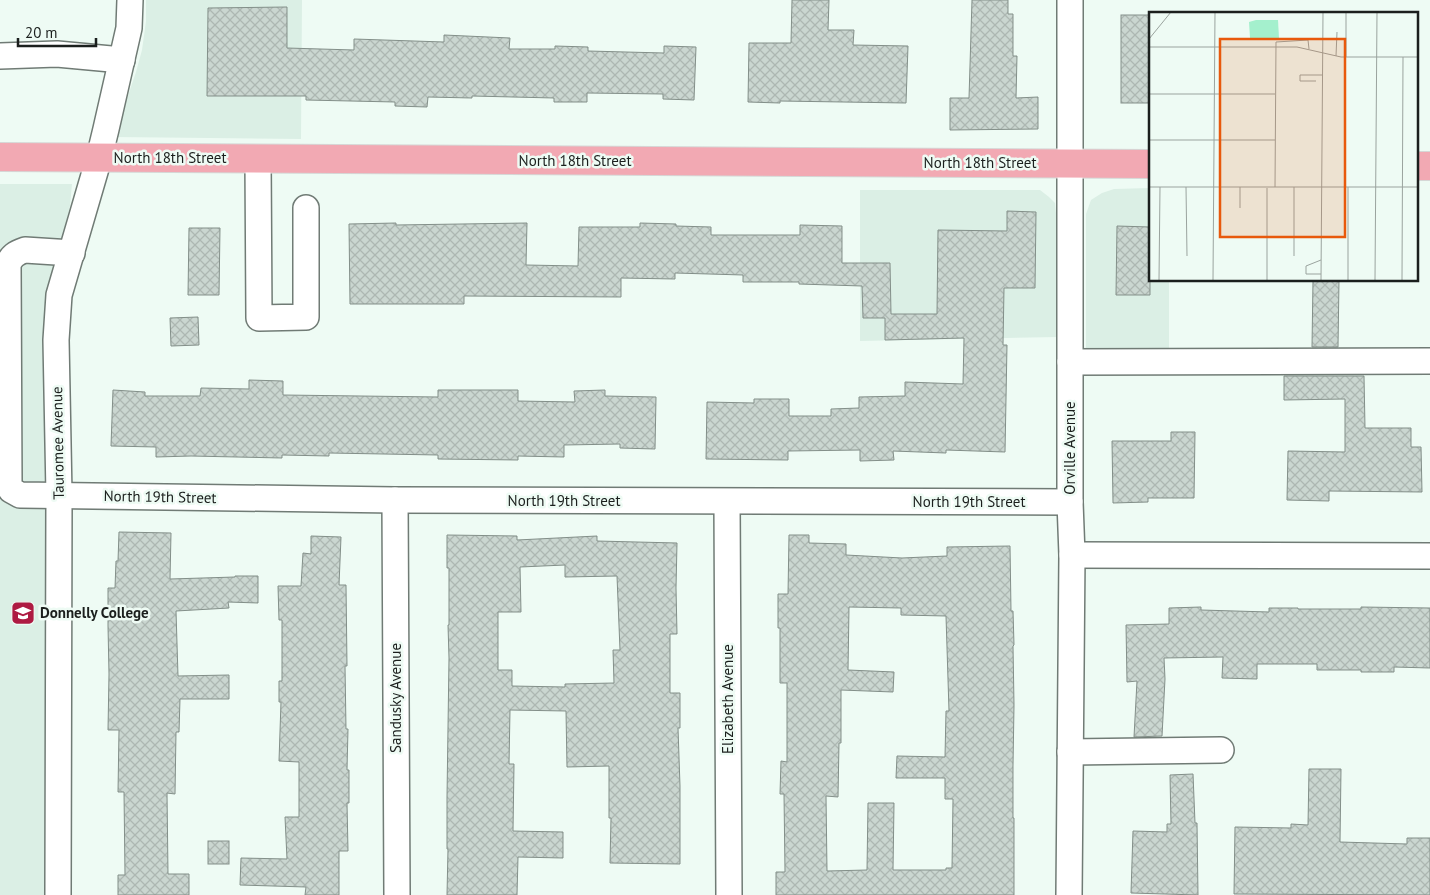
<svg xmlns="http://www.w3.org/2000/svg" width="1430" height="895" font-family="'PT Sans',sans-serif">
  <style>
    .built { fill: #dbefe5 }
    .building { fill: url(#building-cross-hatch); stroke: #838f89; fill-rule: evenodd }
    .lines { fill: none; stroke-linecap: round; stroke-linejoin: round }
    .minor-casing { stroke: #707b75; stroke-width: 28 }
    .major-casing { stroke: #d6d7d6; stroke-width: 30 }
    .minor { stroke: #fff; stroke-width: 25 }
    .major { stroke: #f2a9b3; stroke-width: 28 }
    .labels { text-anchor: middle; stroke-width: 5; stroke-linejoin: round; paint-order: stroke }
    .street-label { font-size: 15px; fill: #1b1f1d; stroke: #eefbf4 }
    .poi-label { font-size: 15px; font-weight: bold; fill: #1b1f1d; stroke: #eefbf4; text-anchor: start }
    .inset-road { fill: none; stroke: #9aa39e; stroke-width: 1 }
    .view { fill: #e8590c; fill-opacity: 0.15; stroke: #e8590c; stroke-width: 2.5 }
    .inset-edge { fill: none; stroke: #1b1f1d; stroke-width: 2.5 }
  </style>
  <defs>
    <pattern id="building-cross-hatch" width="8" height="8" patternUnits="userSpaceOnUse" patternTransform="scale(1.25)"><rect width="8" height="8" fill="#cad6d0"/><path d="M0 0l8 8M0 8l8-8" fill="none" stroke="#adb7b2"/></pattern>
  </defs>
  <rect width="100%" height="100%" fill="#eefbf4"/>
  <g class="built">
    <polygon points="146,0 302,0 301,139 114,137 136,72 142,50 146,21"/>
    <polygon points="0,184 72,184 70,206 54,271 46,305 44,331 47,895 0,895"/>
    <polygon points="1150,188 1150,280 1169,280 1169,356 1086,354 1086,214 1091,200 1102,193 1114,189"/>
    <polygon points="860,190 1040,190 1049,197 1055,203 1056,213 1058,337 860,341"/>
  </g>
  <g class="building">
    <polygon points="792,0 829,0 828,30 854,30 853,45 908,46 906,103 780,101 780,103 748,102 749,43 791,43"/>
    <polygon points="972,0 1008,0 1008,14 1013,14 1013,56 1017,56 1016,98 1038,97 1038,129 950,130 950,98 969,98"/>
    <polygon points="287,7 287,48 354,50 354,39 444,42 444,35 510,38 509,49 555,49 555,46 588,47 588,51 664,53 664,46 696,47 694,100 663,99 663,94 587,93 587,102 554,102 554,98 472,96 472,98 428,97 427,107 395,106 395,102 306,100 306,96 207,96 208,8"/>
    <rect x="1121" y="15" width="29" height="88"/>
    <polygon points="1007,211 1036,212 1035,288 1004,288 1003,345 1007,345 1005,452 946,450 946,453 893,451 894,460 860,461 860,450 788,451 788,460 706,459 707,402 754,403 754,399 789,399 789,416 831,416 831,409 859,408 859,397 905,396 905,382 963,384 964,338 885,340 885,318 863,318 862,286 799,284 799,282 743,282 743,275 675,273 675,279 621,278 621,297 464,296 464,304 350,304 349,224 396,223 396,225 527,223 526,265 578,266 579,227 640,227 640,223 676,224 676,226 711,227 711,235 800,235 800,225 842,226 842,263 890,263 891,314 937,314 938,230 1007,231"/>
    <polygon points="1117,226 1150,227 1150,295 1116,295"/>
    <polygon points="189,228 220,228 219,295 188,295"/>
    <polygon points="1313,280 1339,280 1338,347 1312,347"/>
    <polygon points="198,317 199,345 171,346 170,318"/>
    <polygon points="1284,376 1364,376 1365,428 1411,428 1411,447 1421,447 1422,492 1329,491 1329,501 1287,500 1288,451 1345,452 1345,399 1284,400"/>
    <polygon points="249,380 283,381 283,395 438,397 438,390 518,390 518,401 575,402 574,391 605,390 605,396 656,397 655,449 620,448 620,444 564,445 564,457 518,456 518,460 438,459 438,455 329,453 329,456 282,455 282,458 191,456 156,457 156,447 111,446 113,390 145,392 145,396 200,396 201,388 249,389"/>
    <polygon points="1171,432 1195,432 1194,498 1148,498 1148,502 1113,503 1112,441 1171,441"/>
    <polygon points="119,532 171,533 170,579 235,577 235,576 258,576 258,603 228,602 229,608 176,611 178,676 229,675 229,699 180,699 179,732 176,732 175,794 167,793 168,874 189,874 189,895 118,895 118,875 125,875 124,792 118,792 119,730 108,730 109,674 108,626 108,588 115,588 116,561 118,561"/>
    <path d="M447 535 517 536V540L597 536V541L677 543 676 588 677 634H670V693H680V728H678L680 786V864L610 863 611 818H609V766L567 767 566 711 510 710 509 764H514L513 831 563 832V858L518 857 517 895H447L448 849H447V797L449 658 448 625H449V568H447ZM565 565V577L617 576 620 650H613L614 683 565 684V687L512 686V670H498V612H521L520 567Z"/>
    <path d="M789 535H809V543L846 544V555L902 558 947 556V547L1010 546 1011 611H1013L1014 645 1013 646 1014 705 1013 766V818H1014V895H776V872H785L784 794H780L781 761 787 762V683H780V628H778V594H788ZM849 607 901 608V615L946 616 949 711H946L945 757 897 756 896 778H945V799H953L952 868H946V870H893L894 803H868L867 870 827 871 826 796 838 797 839 743H841V690L893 692 894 672 848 670Z"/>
    <polygon points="311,536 341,537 339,585 346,585 347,666 345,666 346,729 348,729 347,770 349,770 349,803 347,803 348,851 339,851 339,895 305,895 306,887 240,885 241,858 287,859 285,817 299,817 299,762 279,761 281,702 279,702 279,681 282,681 282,620 279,620 278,586 301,586 303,553 311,554"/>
    <polygon points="1201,607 1201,610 1269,612 1269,608 1298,608 1298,609 1361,609 1361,607 1430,608 1430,668 1394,667 1394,672 1361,672 1361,670 1317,670 1317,664 1257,664 1257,679 1222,678 1223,657 1164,658 1165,679 1162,736 1134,737 1137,681 1127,682 1126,625 1169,624 1169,608"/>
    <polygon points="1309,769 1341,769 1340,842 1407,844 1407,838 1430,838 1430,895 1234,894 1235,827 1291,828 1291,824 1308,825"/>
    <polygon points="1193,774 1195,823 1197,823 1198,895 1131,893 1133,831 1167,832 1167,824 1171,824 1170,775"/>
    <rect x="208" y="841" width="21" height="23"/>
  </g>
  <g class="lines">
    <g class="minor-casing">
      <g id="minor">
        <polyline points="0,56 57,54 122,60"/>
        <polyline points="258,159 259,318 306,317 306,208"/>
        <path d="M72 253 25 250C16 253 11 256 8 265L9 486 11 490 20 495 395 500 1070 502"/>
        <polyline points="1070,362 1430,361"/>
        <polyline points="395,500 397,895"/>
        <polyline points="727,502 729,895"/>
        <polyline points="1072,555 1430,556"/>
        <polyline points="1070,752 1221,750"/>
        <polyline points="58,895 59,495 56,340 59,295 99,158 106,129 129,28 130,0"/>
        <polyline points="1069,895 1072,555 1070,502 1070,0"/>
      </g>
    </g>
    <g class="major-casing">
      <g id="major">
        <polyline points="0,157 1150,164"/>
        <polyline points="1416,166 1430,166"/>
      </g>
    </g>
    <use href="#minor" class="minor"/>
    <use href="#major" class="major"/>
  </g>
  <defs>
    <g id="university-square" transform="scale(1.25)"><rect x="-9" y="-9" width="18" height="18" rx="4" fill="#ae1a42" stroke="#eefbf4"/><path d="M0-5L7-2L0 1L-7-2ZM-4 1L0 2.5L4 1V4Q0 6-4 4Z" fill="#fff"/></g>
  </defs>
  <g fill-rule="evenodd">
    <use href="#university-square" x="23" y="613"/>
  </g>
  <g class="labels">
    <g class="street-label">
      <text x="170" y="163">North 18th Street</text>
      <text x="575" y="166">North 18th Street</text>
      <text x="980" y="168">North 18th Street</text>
      <text transform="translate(58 443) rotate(-91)" y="5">Tauromee Avenue</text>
      <text transform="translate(1070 448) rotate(-90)" y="5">Orville Avenue</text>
      <text transform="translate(160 497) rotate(1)" y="5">North 19th Street</text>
      <text x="564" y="506">North 19th Street</text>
      <text x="969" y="507">North 19th Street</text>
      <text transform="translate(396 698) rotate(-90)" y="5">Sandusky Avenue</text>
      <text transform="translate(728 699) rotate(-90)" y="5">Elizabeth Avenue</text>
    </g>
    <g class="poi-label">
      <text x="40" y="618">Donnelly College</text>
    </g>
  </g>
  <g transform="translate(1149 12)">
    <rect width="269" height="269" fill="#eefbf4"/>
    <path d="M107 8H129L130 26H101L100 10Z" fill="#a4f0cd"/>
    <path class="inset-road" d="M197 0V45M0 27 22 0M0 35H148L192 45H269M187 44 188 20M167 69H151V63H174M0 82H126M0 128H126M0 175H269M37 175 38 244M91 175V196M126 175 127 30 159 28 160 37M145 175V244M199 175V268M172 262H157V254L172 248M10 268 11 175M64 268 66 0M118 268V176M172 268 174 0M226 268 228 0M253 268 254 45"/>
    <path class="view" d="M71 27H196V225H71Z"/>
    <rect width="269" height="269" class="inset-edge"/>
  </g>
  <path d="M18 38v8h78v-8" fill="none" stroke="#1b1f1d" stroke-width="2.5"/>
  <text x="25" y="38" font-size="15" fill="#1b1f1d" stroke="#eefbf4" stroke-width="4" paint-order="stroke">20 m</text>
</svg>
